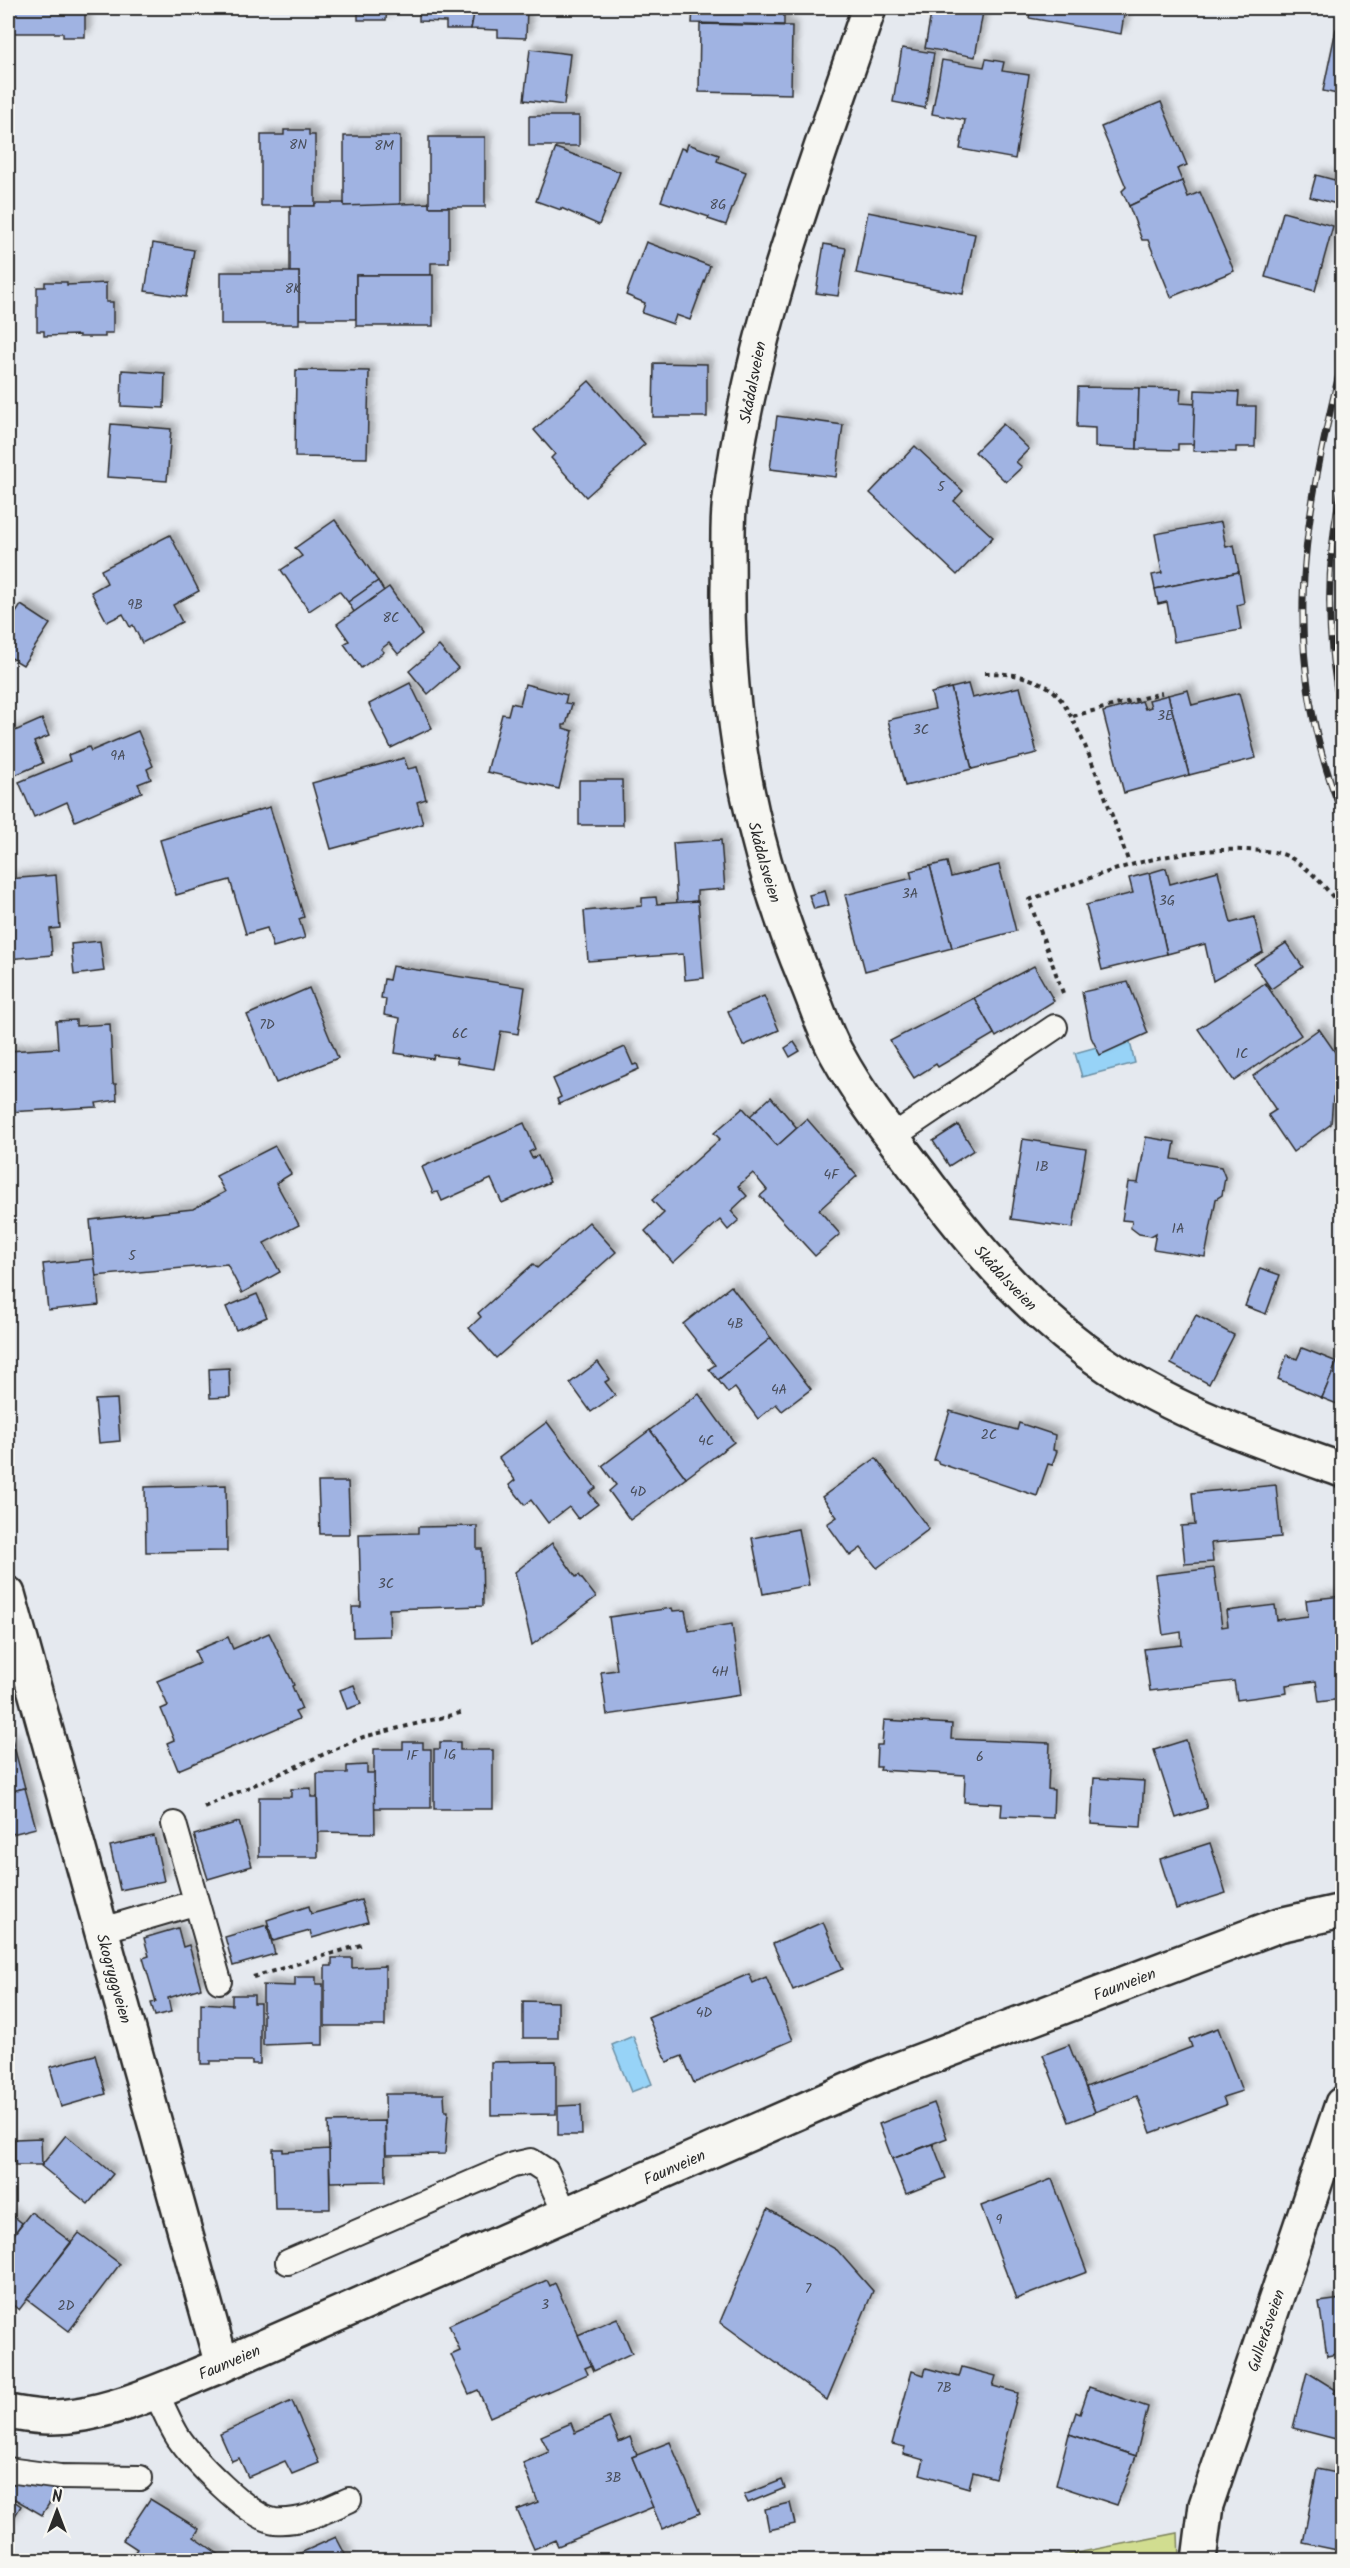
<svg xmlns="http://www.w3.org/2000/svg" width="1350" height="2568" font-family="Kalam,sans-serif">
  <style>
    .green { fill: #d1dd90; stroke: #7e845e; stroke-width: 1.5 }
    .water { fill: #97d3f7; stroke: #6c90a5; stroke-width: 1.5 }
    .building { fill: #a0b3e2; stroke: #2b2b2b; stroke-width: 1.5; filter: url(#shadow) }
    .lines { fill: none; stroke-linecap: round; stroke-linejoin: round }
    .service-casing { stroke: #2b2b2b; stroke-width: 28 }
    .minor-casing { stroke: #2b2b2b; stroke-width: 38 }
    .tertiary-casing { stroke: #2b2b2b; stroke-width: 38 }
    .path { stroke: #2b2b2b; stroke-width: 4; stroke-dasharray: 4.5 4.5; stroke-linecap: butt }
    .service { stroke: #f6f6f2; stroke-width: 24 }
    .minor { stroke: #f6f6f2; stroke-width: 33 }
    .tertiary { stroke: #f6f6f2; stroke-width: 33 }
    .rail-casing { stroke: #2b2b2b; stroke-width: 7 }
    .rail { stroke: #f6f6f2; stroke-width: 4.5; stroke-dasharray: 14; stroke-linecap: butt }
    .labels { text-anchor: middle; stroke-width: 6; stroke-linejoin: round; paint-order: stroke }
    .number-label { font-size: 14px; fill: #484d59 }
    .street-label { font-size: 16px; fill: #2b2b2b; stroke: #f6f6f2 }
  </style>
  <defs>
    <filter id="shadow"><feDropShadow dx="5.5" dy="-5.5" stdDeviation="3" flood-color="#0004"/></filter>
  </defs>
  <rect width="100%" height="100%" fill="#e5e9ef"/>
  <filter id="ink" filterUnits="userSpaceOnUse"><feTurbulence type="fractalNoise" baseFrequency=".0167" numOctaves="2"/><feDisplacementMap in="SourceGraphic" scale="12" xChannelSelector="R" yChannelSelector="G"/><feConvolveMatrix kernelMatrix="1 2 1 2 8 2 1 2 1" color-interpolation-filters="sRGB"/></filter>
  <g filter="url(#ink)">
    <polygon class="green" points="1178,2533 1179,2560 1042,2560 1046,2559"/>
    <g class="water">
      <polygon points="1129,1038 1135,1063 1082,1077 1075,1053"/>
      <polygon points="633,2036 652,2084 631,2092 612,2045"/>
    </g>
    <g class="building">
      <polygon points="8,8 85,8 85,37 63,37 63,33 8,33"/>
      <polygon points="331,8 387,8 386,20 358,20 358,12 331,11"/>
      <polygon points="419,8 475,8 474,23 472,23 471,29 446,29 446,22 419,21"/>
      <polygon points="475,8 527,8 526,38 498,37 498,30 471,29"/>
      <polygon points="693,8 784,8 784,25 692,23"/>
      <polygon points="932,8 955,8 983,12 975,57 925,48"/>
      <polygon points="1031,8 1125,8 1121,34 1029,18"/>
      <polygon points="700,24 792,26 791,94 699,92"/>
      <polygon points="1336,29 1342,30 1342,95 1323,91"/>
      <polygon points="902,48 934,53 925,108 893,102"/>
      <polygon points="530,49 570,54 564,105 524,100"/>
      <polygon points="986,59 1004,62 1002,71 1029,75 1015,159 960,149 965,120 932,114 942,60 984,67"/>
      <polygon points="1161,102 1187,165 1177,169 1182,181 1129,206 1122,191 1126,187 1101,127"/>
      <rect x="529" y="116" width="50" height="30"/>
      <polygon points="284,130 309,130 309,135 315,135 315,206 261,206 261,135 284,135"/>
      <rect x="344" y="136" width="56" height="70"/>
      <rect x="429" y="137" width="56" height="70"/>
      <polygon points="688,144 719,155 717,161 746,172 726,225 708,219 709,217 661,201 681,148 686,150"/>
      <polygon points="556,148 620,172 599,225 561,208 561,210 536,201"/>
      <polygon points="1316,175 1342,182 1337,204 1310,197"/>
      <polygon points="1182,181 1188,197 1200,192 1234,271 1171,297 1148,240 1142,240 1129,206"/>
      <polygon points="315,203 344,203 344,206 429,203 429,207 449,207 449,263 431,263 431,275 356,275 356,319 299,319 299,272 290,272 290,206 315,206"/>
      <polygon points="868,212 975,234 963,294 856,273"/>
      <polygon points="1283,212 1333,226 1315,291 1265,277"/>
      <polygon points="646,242 710,266 690,320 676,315 673,324 642,313 645,303 626,295"/>
      <polygon points="153,243 194,250 186,297 145,291"/>
      <polygon points="824,244 846,248 838,296 816,293"/>
      <rect x="221" y="272" width="78" height="52"/>
      <rect x="356" y="275" width="77" height="51"/>
      <polygon points="45,282 67,282 67,285 106,283 106,302 113,302 113,333 105,333 105,337 79,337 79,335 44,336 44,331 37,331 37,287 45,287"/>
      <polygon points="654,363 707,364 707,417 653,417"/>
      <polygon points="122,370 165,373 164,408 121,406"/>
      <polygon points="296,370 369,371 367,458 295,457"/>
      <polygon points="589,381 645,444 586,497 551,458 555,454 534,430"/>
      <polygon points="1078,387 1139,388 1137,449 1095,447 1095,428 1077,427"/>
      <polygon points="1139,388 1181,389 1180,403 1195,404 1194,444 1178,444 1178,450 1137,449"/>
      <polygon points="1195,390 1239,392 1238,406 1256,406 1255,447 1236,447 1236,452 1193,451"/>
      <polygon points="777,416 843,425 836,477 770,469"/>
      <polygon points="111,424 171,429 167,481 107,477"/>
      <polygon points="1003,424 1029,449 1016,462 1022,467 1006,482 975,452"/>
      <polygon points="915,446 963,491 954,501 993,537 957,575 870,493"/>
      <polygon points="335,520 378,581 348,602 339,591 309,611 281,570 302,556 295,548"/>
      <polygon points="1221,522 1226,547 1234,545 1239,572 1155,589 1152,575 1162,573 1155,534"/>
      <polygon points="170,535 199,591 173,605 182,622 142,643 133,625 130,627 123,614 107,622 91,592 107,583 101,570"/>
      <polygon points="1239,572 1244,603 1237,605 1241,630 1174,642 1167,602 1158,604 1155,589"/>
      <polygon points="378,581 384,591 354,612 348,602"/>
      <polygon points="389,587 422,634 398,654 389,643 381,649 384,652 361,668 344,644 349,641 337,624"/>
      <polygon points="21,605 50,624 23,665 8,656 8,625"/>
      <polygon points="439,646 458,668 428,694 409,671"/>
      <polygon points="410,683 432,728 391,748 369,704"/>
      <polygon points="525,684 567,695 565,703 572,704 566,725 563,725 563,728 573,731 559,789 487,772 502,714 508,715 511,703 520,705"/>
      <polygon points="968,684 972,698 1020,687 1037,753 972,769 951,688"/>
      <polygon points="951,688 972,769 905,786 888,720 935,709 931,693"/>
      <polygon points="1188,690 1192,705 1239,693 1256,758 1189,775 1168,695"/>
      <polygon points="1168,695 1189,775 1124,793 1103,712 1142,701 1145,709 1151,707 1149,700"/>
      <polygon points="42,719 49,736 34,742 43,763 8,778 8,752 11,750 8,734"/>
      <polygon points="138,731 153,766 147,769 151,779 138,784 142,792 75,821 67,802 34,817 19,782 70,761 68,755 89,747 91,751"/>
      <polygon points="404,758 408,769 417,767 426,799 417,802 423,824 331,849 312,783"/>
      <polygon points="579,780 622,780 623,825 579,825"/>
      <polygon points="270,807 304,917 299,919 305,938 273,947 267,928 246,934 230,880 176,895 160,840"/>
      <polygon points="721,840 725,889 697,891 697,901 677,903 673,843"/>
      <polygon points="947,862 951,877 999,865 1016,931 952,948 930,866"/>
      <polygon points="930,866 952,948 865,971 845,895 912,878 910,871"/>
      <polygon points="1166,868 1170,884 1218,871 1231,923 1254,917 1263,952 1213,981 1205,944 1167,954 1149,873"/>
      <polygon points="1149,873 1167,954 1102,970 1086,905 1133,893 1129,878"/>
      <polygon points="56,875 60,928 50,929 52,955 8,959 8,879"/>
      <polygon points="825,891 829,905 814,909 809,895"/>
      <polygon points="656,897 657,904 698,901 704,978 685,980 683,954 588,961 584,911 642,906 642,898"/>
      <polygon points="100,941 104,971 74,975 71,944"/>
      <polygon points="1286,943 1303,967 1271,989 1254,964"/>
      <polygon points="392,966 525,987 518,1034 501,1031 494,1069 457,1063 457,1058 434,1055 433,1059 395,1053 400,1018 384,1015 386,999 381,998 384,979 389,980"/>
      <polygon points="1034,966 1054,1001 996,1037 974,998"/>
      <polygon points="1128,982 1148,1033 1100,1055 1091,1037 1082,992"/>
      <polygon points="1265,983 1301,1035 1234,1081 1198,1029"/>
      <polygon points="309,988 338,1058 276,1083 247,1015"/>
      <polygon points="764,996 779,1030 743,1046 728,1011"/>
      <polygon points="974,998 994,1034 938,1067 936,1064 914,1078 890,1041"/>
      <polygon points="76,1020 76,1026 110,1024 113,1084 116,1084 117,1100 96,1103 97,1107 8,1112 8,1051 58,1048 56,1021"/>
      <polygon points="1319,1029 1342,1062 1342,1090 1333,1097 1331,1124 1293,1152 1268,1115 1276,1110 1253,1076"/>
      <polygon points="794,1042 800,1051 790,1057 785,1048"/>
      <polygon points="625,1047 633,1065 637,1064 639,1069 559,1104 557,1099 561,1097 553,1079"/>
      <polygon points="771,1097 797,1128 777,1146 750,1116"/>
      <polygon points="743,1108 777,1146 807,1119 857,1176 819,1210 840,1234 815,1256 760,1196 767,1190 753,1173 738,1186 747,1196 731,1211 739,1220 728,1230 720,1220 673,1263 645,1231 664,1213 652,1200 720,1139 714,1133"/>
      <polygon points="524,1123 535,1149 529,1152 532,1158 538,1156 550,1182 502,1203 491,1179 442,1201 438,1192 433,1193 422,1167"/>
      <polygon points="958,1125 974,1150 949,1166 933,1141"/>
      <polygon points="1146,1137 1175,1142 1172,1159 1221,1167 1225,1177 1222,1195 1216,1199 1205,1257 1153,1249 1156,1233 1151,1236 1139,1234 1131,1228 1132,1221 1122,1220 1128,1182 1138,1183"/>
      <polygon points="1023,1139 1086,1149 1073,1228 1011,1219"/>
      <polygon points="275,1146 291,1174 276,1183 299,1225 264,1243 280,1272 242,1293 227,1264 95,1276 90,1220 193,1209 225,1192 216,1176"/>
      <polygon points="589,1222 616,1252 496,1358 469,1328 481,1317 478,1313 533,1264 537,1268"/>
      <polygon points="94,1259 99,1305 48,1310 43,1264"/>
      <polygon points="1260,1268 1280,1275 1266,1314 1245,1306"/>
      <polygon points="731,1286 771,1338 718,1380 709,1369 715,1365 683,1324"/>
      <polygon points="257,1294 267,1317 236,1330 226,1307"/>
      <polygon points="1196,1315 1234,1335 1209,1384 1171,1364"/>
      <polygon points="771,1338 811,1389 782,1411 776,1404 758,1419 735,1388 728,1393 718,1380"/>
      <polygon points="1302,1348 1337,1362 1322,1398 1278,1379 1287,1355 1297,1359"/>
      <polygon points="598,1362 610,1379 605,1382 615,1395 591,1412 570,1383"/>
      <polygon points="1337,1362 1342,1365 1342,1406 1322,1398"/>
      <polygon points="229,1368 230,1397 210,1398 209,1369"/>
      <polygon points="699,1394 734,1442 686,1478 650,1430"/>
      <polygon points="117,1399 120,1441 99,1443 95,1400"/>
      <polygon points="950,1411 1017,1430 1019,1423 1055,1435 1053,1450 1057,1451 1052,1465 1048,1464 1037,1496 938,1463 938,1461 934,1460"/>
      <polygon points="547,1422 596,1488 589,1493 598,1504 578,1519 569,1507 548,1523 531,1500 525,1505 509,1485 515,1480 499,1458"/>
      <polygon points="650,1430 686,1478 630,1520 609,1491 616,1485 602,1466"/>
      <polygon points="876,1458 929,1529 877,1568 861,1548 850,1556 827,1524 837,1517 822,1497"/>
      <polygon points="318,1482 348,1482 350,1534 320,1534"/>
      <polygon points="226,1485 227,1551 146,1552 145,1487"/>
      <polygon points="1276,1485 1281,1537 1211,1543 1213,1562 1185,1564 1181,1526 1195,1525 1192,1493"/>
      <polygon points="477,1526 477,1549 482,1549 483,1606 389,1609 390,1636 353,1637 352,1607 361,1607 359,1534 418,1533 418,1527"/>
      <polygon points="798,1529 809,1585 763,1594 752,1538"/>
      <polygon points="552,1543 576,1577 579,1575 596,1597 532,1645 515,1572"/>
      <polygon points="1214,1568 1222,1627 1228,1626 1226,1611 1275,1605 1277,1620 1308,1616 1306,1600 1342,1596 1342,1699 1319,1702 1316,1681 1286,1685 1287,1693 1237,1700 1234,1681 1150,1691 1144,1649 1182,1645 1181,1632 1163,1635 1155,1575"/>
      <polygon points="672,1608 673,1611 685,1610 689,1631 732,1624 741,1695 607,1715 601,1672 617,1670 609,1617"/>
      <polygon points="269,1633 294,1685 292,1686 302,1709 295,1712 299,1719 178,1770 167,1743 174,1740 161,1709 168,1706 157,1681 200,1663 195,1651 228,1637 233,1649"/>
      <polygon points="354,1685 361,1704 347,1709 340,1690"/>
      <polygon points="884,1720 952,1724 951,1739 1050,1743 1048,1789 1054,1790 1053,1818 1001,1816 1002,1804 964,1802 965,1775 880,1770 881,1767 876,1767 877,1745 882,1745"/>
      <polygon points="12,1739 25,1788 8,1792 8,1741"/>
      <polygon points="1186,1740 1207,1808 1176,1818 1154,1750"/>
      <polygon points="403,1742 423,1742 423,1749 431,1749 431,1808 374,1808 374,1749 403,1749"/>
      <polygon points="440,1742 460,1742 460,1750 493,1750 493,1809 434,1809 434,1749 440,1749"/>
      <polygon points="367,1765 367,1773 374,1773 375,1833 318,1832 317,1773 347,1773 347,1766"/>
      <polygon points="1094,1778 1144,1781 1141,1827 1091,1824"/>
      <polygon points="25,1788 36,1828 8,1835 8,1792"/>
      <polygon points="311,1788 311,1797 317,1797 318,1857 259,1857 259,1797 291,1797 291,1789"/>
      <polygon points="239,1822 252,1866 208,1879 194,1835"/>
      <polygon points="154,1836 164,1881 120,1890 110,1846"/>
      <polygon points="1210,1843 1226,1893 1176,1909 1160,1859"/>
      <polygon points="361,1900 368,1922 312,1938 310,1931 273,1941 267,1920 309,1906 311,1914"/>
      <polygon points="823,1922 843,1969 793,1990 773,1944"/>
      <polygon points="267,1925 275,1954 233,1966 225,1937"/>
      <polygon points="178,1928 183,1947 189,1945 201,1988 168,1998 171,2012 155,2016 151,2003 156,2002 143,1958 149,1956 144,1938"/>
      <polygon points="332,1958 352,1958 352,1968 385,1966 385,2026 325,2026 325,1966 332,1966"/>
      <polygon points="749,1974 753,1983 766,1977 793,2040 694,2083 682,2056 667,2062 648,2017"/>
      <polygon points="295,1977 316,1977 316,1984 323,1984 323,2045 315,2045 315,2043 263,2045 263,1985 295,1986"/>
      <polygon points="232,1995 254,1995 254,2003 260,2003 260,2064 252,2064 252,2061 210,2061 210,2064 201,2064 201,2003 232,2005"/>
      <polygon points="523,2001 558,2002 558,2038 523,2038"/>
      <polygon points="1218,2028 1242,2091 1223,2097 1226,2105 1151,2133 1137,2096 1095,2112 1086,2087 1192,2047 1189,2039"/>
      <polygon points="1069,2045 1095,2112 1069,2122 1043,2055"/>
      <polygon points="95,2055 106,2094 61,2107 50,2067"/>
      <polygon points="556,2061 556,2114 491,2115 491,2062"/>
      <polygon points="385,2094 444,2094 445,2111 448,2111 445,2154 386,2155"/>
      <polygon points="934,2103 947,2138 892,2159 879,2124"/>
      <polygon points="581,2105 582,2135 558,2135 558,2106"/>
      <polygon points="385,2121 386,2181 330,2182 328,2122"/>
      <polygon points="66,2135 113,2174 88,2204 41,2166"/>
      <polygon points="41,2138 42,2165 15,2165 15,2139"/>
      <polygon points="933,2144 946,2178 906,2194 892,2159"/>
      <polygon points="273,2149 283,2149 283,2152 329,2149 330,2209 275,2209"/>
      <polygon points="1052,2179 1087,2272 1016,2299 981,2206"/>
      <polygon points="768,2209 837,2250 873,2291 827,2400 720,2322"/>
      <polygon points="8,2212 22,2223 8,2242"/>
      <polygon points="31,2212 71,2242 19,2310 8,2301 8,2242"/>
      <polygon points="79,2233 120,2264 69,2331 27,2299"/>
      <polygon points="547,2280 550,2286 555,2283 592,2365 585,2368 588,2374 490,2417 478,2390 469,2394 451,2355 460,2351 449,2325"/>
      <polygon points="1342,2299 1342,2353 1327,2356 1319,2302"/>
      <polygon points="617,2318 632,2353 594,2371 578,2335"/>
      <polygon points="962,2367 996,2376 993,2386 1018,2393 995,2478 973,2472 969,2488 920,2474 924,2460 903,2454 905,2447 892,2444 912,2371 924,2375 926,2368 959,2377"/>
      <polygon points="1307,2372 1336,2390 1334,2393 1342,2395 1342,2413 1336,2439 1293,2428"/>
      <polygon points="1089,2387 1148,2407 1136,2456 1069,2434 1076,2412 1080,2414"/>
      <polygon points="292,2401 319,2463 292,2474 285,2461 248,2477 239,2458 232,2461 220,2434"/>
      <polygon points="609,2418 619,2442 630,2437 637,2455 632,2457 653,2507 558,2546 555,2540 534,2549 517,2510 538,2502 523,2463 549,2452 541,2436 571,2423 575,2433"/>
      <polygon points="1069,2434 1136,2456 1117,2505 1056,2485"/>
      <polygon points="670,2442 700,2513 662,2529 632,2457"/>
      <polygon points="1317,2469 1342,2474 1342,2551 1303,2543"/>
      <polygon points="14,2473 31,2476 57,2491 42,2515 8,2495 8,2483"/>
      <polygon points="782,2480 785,2488 748,2503 744,2495"/>
      <polygon points="8,2497 21,2506 8,2527"/>
      <polygon points="150,2499 199,2529 194,2537 227,2560 129,2560 137,2549 123,2540"/>
      <polygon points="790,2503 795,2524 769,2530 765,2509"/>
      <polygon points="336,2537 348,2560 285,2560"/>
    </g>
    <g class="lines">
      <g class="service-casing">
        <g id="service">
          <polyline points="892,1137 1055,1027"/>
          <polyline points="174,1824 219,1981"/>
          <polyline points="102,1930 194,1903"/>
          <polyline points="288,2262 513,2165 531,2161 546,2171 566,2215"/>
          <path d="M155 2392C163 2406 169 2423 178 2437 193 2459 249 2518 275 2521 302 2523 324 2511 349 2500"/>
          <polyline points="8,2470 60,2477 140,2478"/>
        </g>
      </g>
      <g class="minor-casing">
        <g id="minor">
          <path id="s1" d="M869 8C815 169 751 329 730 499 726 528 729 559 728 588 727 727 753 854 807 983 817 1007 825 1034 838 1056 863 1102 898 1144 929 1186 981 1255 1037 1319 1109 1367 1179 1414 1263 1442 1342 1470"/>
          <path id="s2" d="M8 1594 222 2365"/>
          <path id="s3" d="M8 2412C21 2414 35 2417 49 2417 106 2418 171 2385 222 2365L883 2075 1279 1925 1342 1911"/>
        </g>
      </g>
      <g class="tertiary-casing">
        <g id="tertiary">
          <path id="s4" d="M1199 2560 1206 2505 1342 2104"/>
        </g>
      </g>
      <g class="path">
        <path d="M985 673C1009 673 1031 676 1051 689 1077 707 1116 828 1129 863"/>
        <polyline points="1073,716 1162,693"/>
        <path d="M1063 993 1029 900C1104 873 1165 847 1246 850 1261 851 1277 850 1291 858 1312 870 1328 890 1342 909"/>
        <polyline points="204,1807 363,1737 464,1712"/>
        <polyline points="253,1977 364,1944"/>
      </g>
      <use href="#service" class="service"/>
      <use href="#minor" class="minor"/>
      <use href="#tertiary" class="tertiary"/>
      <g class="rail-casing">
        <g id="rail">
          <path d="M1342 362C1303 521 1278 655 1342 813"/>
          <path d="M1342 485C1326 558 1325 641 1342 714"/>
        </g>
      </g>
      <use href="#rail" class="rail"/>
    </g>
  </g>
  <g class="labels">
    <g class="number-label">
      <text x="298" y="149">8N</text>
      <text x="384" y="150">8M</text>
      <text x="718" y="209">8G</text>
      <text x="293" y="293">8K</text>
      <text x="941" y="491">5</text>
      <text x="135" y="609">9B</text>
      <text x="391" y="622">8C</text>
      <text x="1165" y="720">3E</text>
      <text x="921" y="734">3C</text>
      <text x="118" y="760">9A</text>
      <text x="910" y="898">3A</text>
      <text x="1167" y="905">3G</text>
      <text x="267" y="1029">7D</text>
      <text x="460" y="1038">6C</text>
      <text x="1242" y="1058">1C</text>
      <text x="1042" y="1171">1B</text>
      <text x="831" y="1179">4F</text>
      <text x="1178" y="1233">1A</text>
      <text x="132" y="1260">5</text>
      <text x="735" y="1328">4B</text>
      <text x="779" y="1394">4A</text>
      <text x="989" y="1439">2C</text>
      <text x="706" y="1445">4C</text>
      <text x="638" y="1496">4D</text>
      <text x="386" y="1588">3C</text>
      <text x="720" y="1676">4H</text>
      <text x="450" y="1759">1G</text>
      <text x="412" y="1760">1F</text>
      <text x="980" y="1761">6</text>
      <text x="704" y="2017">4D</text>
      <text x="999" y="2224">9</text>
      <text x="808" y="2293">7</text>
      <text x="545" y="2309">3</text>
      <text x="66" y="2310">2D</text>
      <text x="944" y="2392">7B</text>
      <text x="613" y="2482">3B</text>
    </g>
    <g class="street-label">
      <text transform="translate(752 382) rotate(-79)" y="6">Skådalsveien</text>
      <text dy="6" stroke="none"><textPath href="#s1" startOffset="878">Skådalsveien</textPath></text>
      <text dy="6" stroke="none"><textPath href="#s1" startOffset="1364">Skådalsveien</textPath></text>
      <text dy="6" stroke="none"><textPath href="#s2" startOffset="399">Skogryggveien</textPath></text>
      <text dy="6" stroke="none"><textPath href="#s3" startOffset="1203">Faunveien</textPath></text>
      <text dy="6" stroke="none"><textPath href="#s3" startOffset="717">Faunveien</textPath></text>
      <text dy="6" stroke="none"><textPath href="#s4" startOffset="240">Gulleråsveien</textPath></text>
      <text dy="6" stroke="none"><textPath href="#s3" startOffset="231">Faunveien</textPath></text>
    </g>
  </g>
  <rect width="1350" height="2568" fill="none" stroke="#f6f6f2" stroke-width="30"/>
  <rect x="15" y="15" width="1320" height="2538" fill="none" stroke="#2b2b2b" stroke-width="2" filter="url(#ink)"/>
  <g transform="translate(57 2511)" stroke="#f6f6f2" stroke-width="4.5" paint-order="stroke">
  <path d="M0-4.5L10 22L0 15L-10 22Z" fill="#2b2b2b"/>
  <text y="-9" font-size="16" font-weight="bold" text-anchor="middle" fill="#2b2b2b">N</text>
  </g>
</svg>
